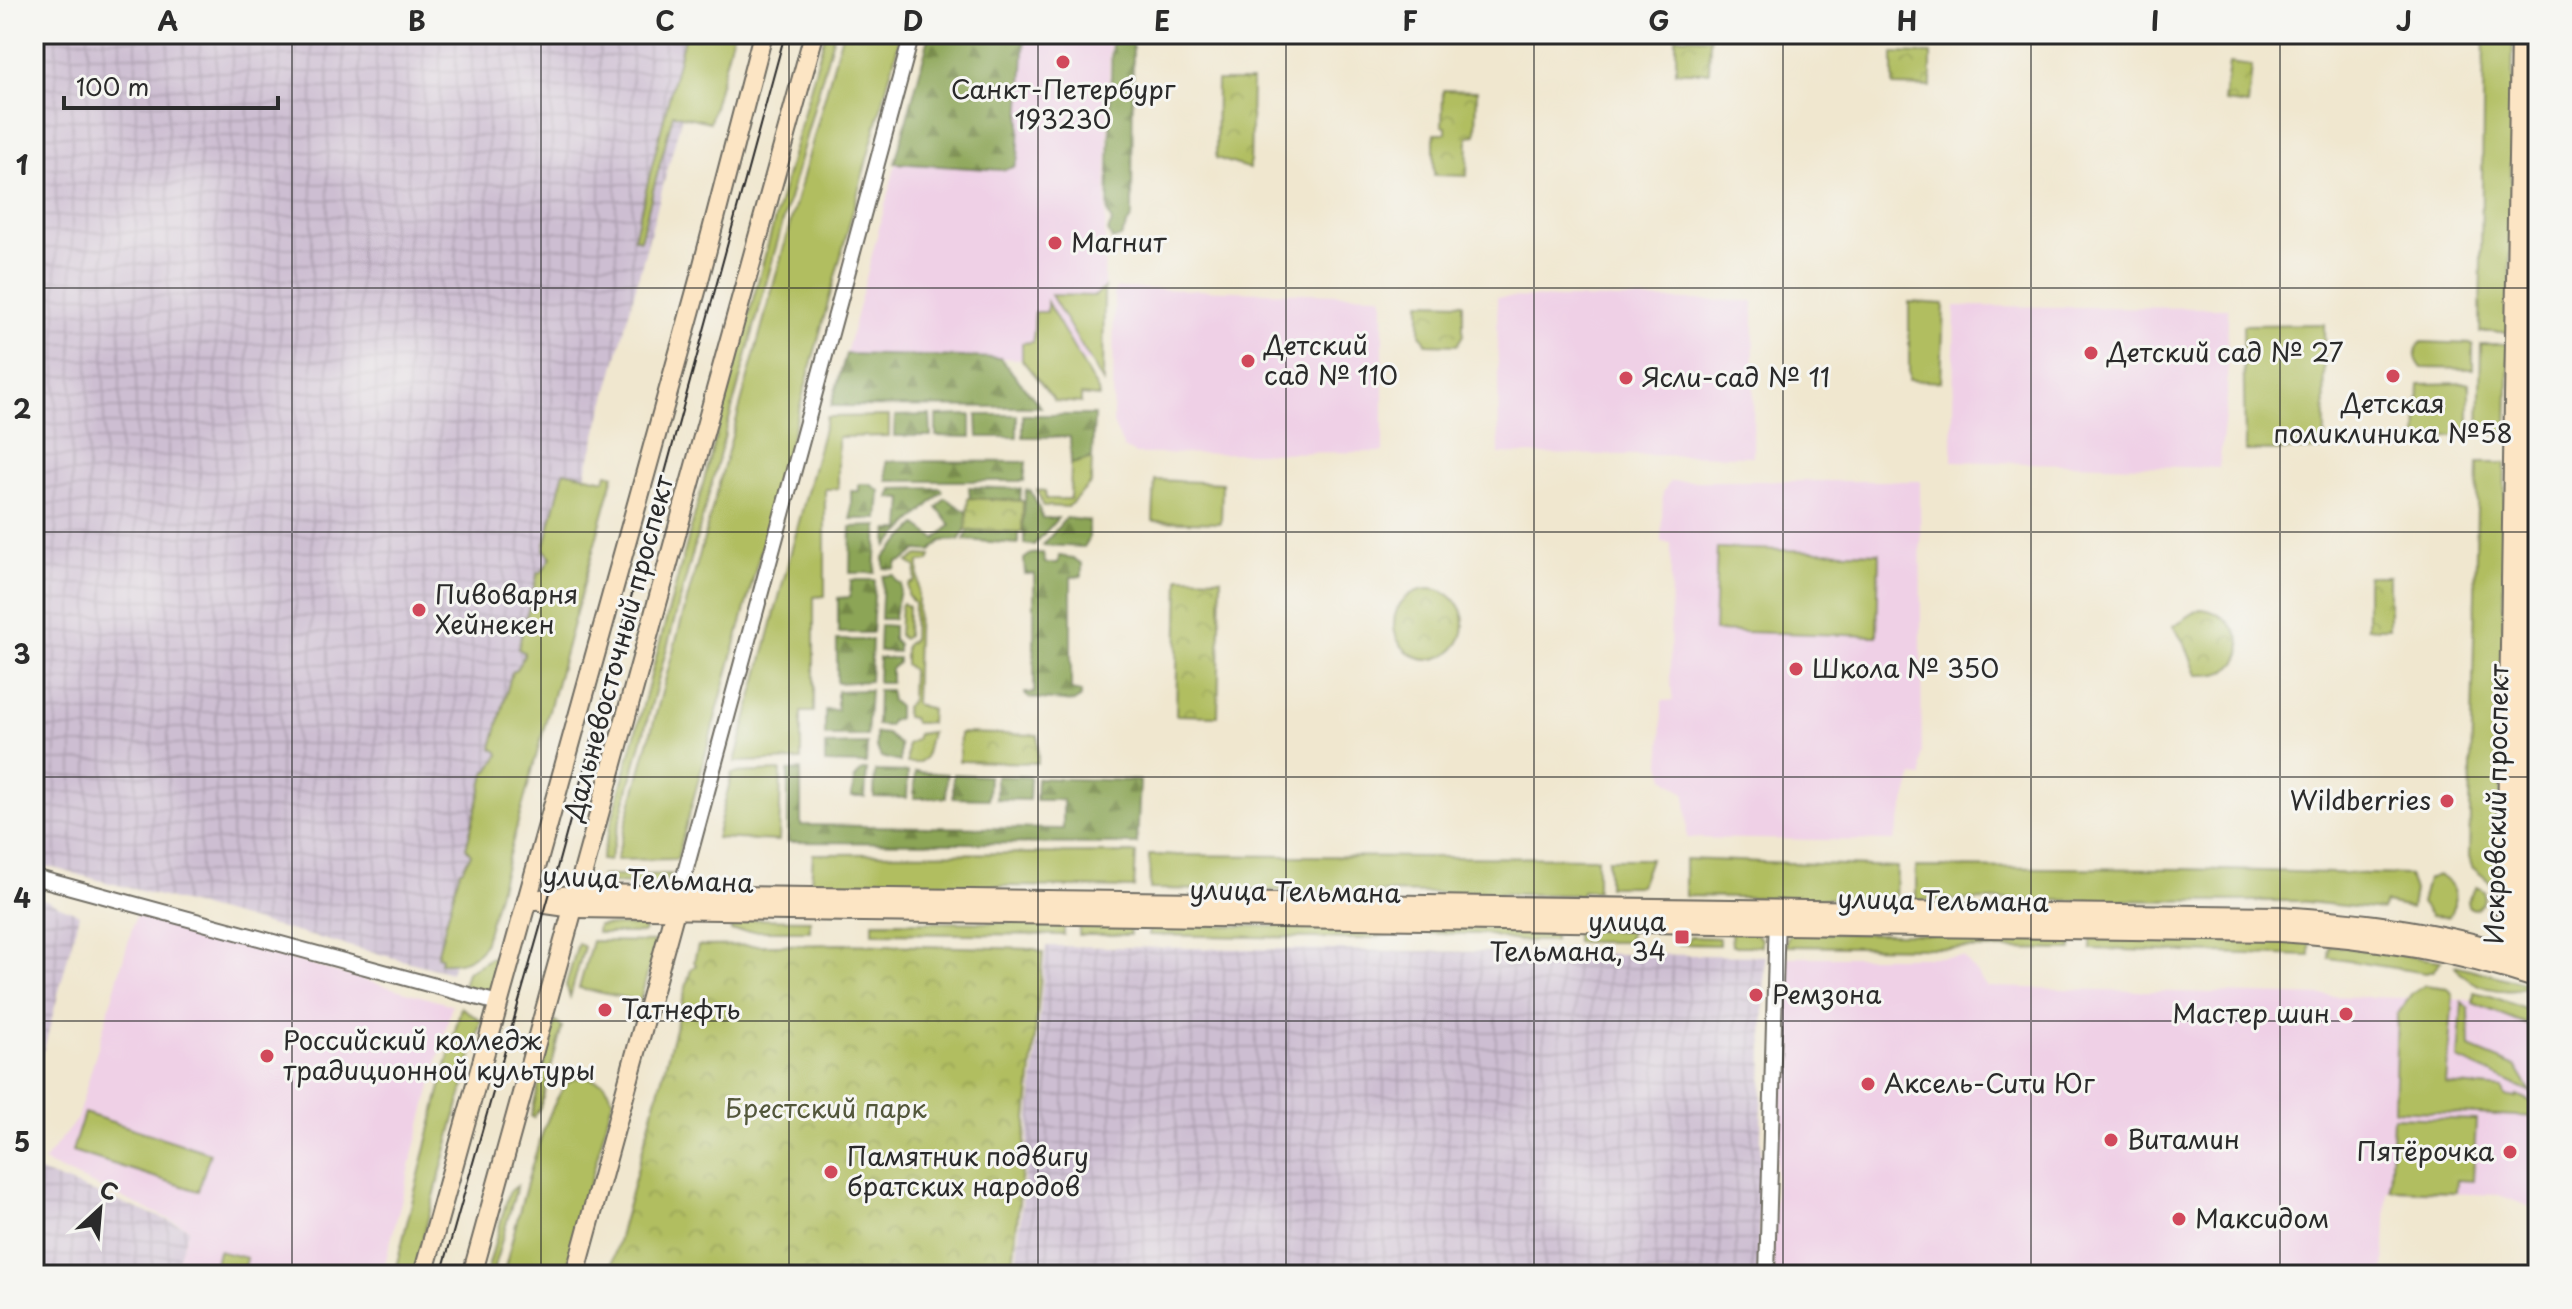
<svg xmlns="http://www.w3.org/2000/svg" width="2572" height="1309" font-family="'Playpen Sans',sans-serif">
  <style>
    .built { fill: #efd0e6 }
    .industrial { fill: url(#industrial-grid) }
    .grass { fill: #b1be60; stroke: #6e7446; stroke-width: 2 }
    .forest { fill: url(#forest-firs); stroke: #5c6840; stroke-width: 2 }
    .park { fill: url(#park-crowns); stroke: #6e7446; stroke-width: 2 }
    .lines { fill: none; stroke-linecap: round; stroke-linejoin: round }
    .street-casing { stroke: #706d64; stroke-width: 18 }
    .secondary-casing { stroke: #706d64; stroke-width: 22 }
    .street { stroke: #fff; stroke-width: 14 }
    .secondary { stroke: #fce5c4; stroke-width: 18 }
    .tram { stroke: #2b2b2b; stroke-width: 2 }
    .grid { fill: none; stroke: #2b2b2b; stroke-width: 2; stroke-opacity: 0.55 }
    .poi-dot { fill: #d1495b; stroke: #f6f6f2; stroke-width: 3 }
    .labels { text-anchor: middle; stroke-width: 6; stroke-linejoin: round; paint-order: stroke }
    .poi-label { font-size: 26px; fill: #2b2b2b; stroke: #f6f6f2; text-anchor: start }
    .street-label { font-size: 26px; fill: #2b2b2b; stroke: #f6f6f2 }
    .park-label { font-size: 26px; fill: #53573b; stroke: #f6f6f2 }
    .neatline { fill: none; stroke: #2b2b2b; stroke-width: 3 }
    .grid-label { font-size: 26px; text-anchor: middle; font-weight: bold; fill: #2b2b2b }
  </style>
  <defs>
    <pattern id="industrial-grid" width="8" height="8" patternUnits="userSpaceOnUse" patternTransform="scale(2)"><rect width="8" height="8" fill="#cdbed2"/><path d="M0 4h8M4 0v8" fill="none" stroke="#b0a3b4"/></pattern>
    <pattern id="forest-firs" width="22" height="20" patternUnits="userSpaceOnUse" patternTransform="scale(2)"><rect width="22" height="20" fill="#8ca556"/><path d="M5 1l3.5 6h-7zM16 11l3.5 6h-7z" fill="#738747"/></pattern>
    <pattern id="park-crowns" width="20" height="18" patternUnits="userSpaceOnUse" patternTransform="scale(2)"><rect width="20" height="18" fill="#b1be60"/><path d="M2 6a3 3 0 1 1 6 0M12 15a3 3 0 1 1 6 0" fill="none" stroke="#98a354"/></pattern>
  </defs>
  <rect width="100%" height="100%" fill="#f6f6f2"/>
  <filter id="ink" filterUnits="userSpaceOnUse"><feTurbulence type="fractalNoise" baseFrequency=".0125" numOctaves="2"/><feDisplacementMap in="SourceGraphic" scale="16" xChannelSelector="R" yChannelSelector="G"/><feConvolveMatrix kernelMatrix="1 2 1 2 8 2 1 2 1" color-interpolation-filters="sRGB"/></filter>
  <filter id="wash" filterUnits="userSpaceOnUse"><feTurbulence type="fractalNoise" baseFrequency=".006" numOctaves="4" result="noise"/><feDisplacementMap in="SourceGraphic" scale="32" xChannelSelector="R" yChannelSelector="G"/><feGaussianBlur stdDeviation="1.8" result="paint"/><feColorMatrix in="noise" values="0 0 0 0 0 0 0 0 0 0 0 0 0 0 0 0 0 1.4 0 .05"/><feComposite in="paint" operator="in"/></filter>
  <g filter="url(#wash)">
    <rect width="100%" height="100%" fill="#f0e7cf"/>
    <g class="built">
      <polygon points="930,34 1110,34 1102,363 1000,358 846,354"/>
      <polygon points="1117,288 1379,295 1383,298 1383,452 1135,454 1124,448 1113,424 1114,292"/>
      <polygon points="1497,297 1754,301 1753,456 1499,454"/>
      <polygon points="1955,306 2228,308 2227,398 2219,468 1952,461"/>
      <polygon points="1670,481 1920,481 1922,777 1913,776 1894,841 1687,838 1686,794 1665,778 1661,764 1662,701 1673,700 1670,679 1671,543 1661,542 1663,492"/>
      <polygon points="136,915 452,1005 382,1275 172,1275 189,1228 43,1162 77,1119"/>
      <polygon points="1784,957 1964,957 1987,987 2479,1000 2538,1026 2538,1210 2499,1195 2387,1191 2384,1275 1772,1275"/>
    </g>
    <g class="industrial">
      <polygon points="34,34 704,34 451,973 34,863"/>
      <polygon points="34,895 79,914 34,1088"/>
      <polygon points="1046,946 1765,956 1758,1275 1015,1275"/>
      <polygon points="34,1170 189,1228 172,1275 34,1275"/>
    </g>
    <g class="grass">
      <polygon points="685,34 733,34 710,122 673,114 640,240 634,238"/>
      <polygon points="825,34 834,34 609,861 601,860"/>
      <polygon points="842,34 901,34 677,859 616,860"/>
      <polygon points="2484,34 2513,34 2509,332 2480,332"/>
      <polygon points="1104,288 1103,382 1051,295 1095,296"/>
      <polygon points="1047,302 1098,391 1099,397 1081,395 1081,403 1055,401 1022,360 1022,343 1033,342 1035,312 1047,312"/>
      <polygon points="1909,302 1944,304 1941,382 1909,380"/>
      <polygon points="2324,324 2325,450 2245,451 2243,325"/>
      <path d="M2422 342 2473 344V369L2422 368C2415 360 2412 348 2422 342Z"/>
      <polygon points="2481,344 2509,344 2507,434 2479,434"/>
      <polygon points="2469,383 2469,436 2438,436 2417,444 2419,384"/>
      <polygon points="889,416 889,436 838,437 838,489 825,489 825,596 814,597 814,712 801,712 801,760 735,762 827,417"/>
      <polygon points="1092,458 1091,483 1068,507 1043,506 1037,490 1045,491 1046,499 1070,499 1071,464"/>
      <polygon points="2478,463 2505,463 2500,863 2496,863 2495,882 2490,882 2472,867 2469,857"/>
      <path d="M564 471 605 480 607 473 614 475 484 945C473 961 458 964 440 963L441 957 437 956 460 870H462L471 854 466 848 486 771H489L499 755 498 752 492 748 512 671H515L524 656V652L518 649 538 572H542L551 557 544 549Z"/>
      <polygon points="1155,480 1222,483 1221,523 1153,521"/>
      <polygon points="1717,548 1879,553 1877,636 1714,631"/>
      <polygon points="918,555 931,556 929,561 919,562 915,704 931,709 930,723 915,723 912,718 906,717 905,707 911,701 912,670 905,664 905,646 913,639 914,603 908,596 908,585 915,581 916,567 908,562"/>
      <polygon points="903,603 908,607 907,636 903,639 899,635 901,606"/>
      <polygon points="931,732 925,758 918,763 907,763 907,744 916,739 918,734"/>
      <polygon points="781,771 779,841 716,838 732,773"/>
      <polygon points="1136,853 1134,888 811,883 813,854"/>
      <polygon points="1149,855 1597,858 1597,891 1582,891 1581,895 1150,889"/>
      <polygon points="1608,859 1650,859 1640,886 1608,886"/>
      <polygon points="1685,859 1897,867 1896,900 1685,896"/>
      <polygon points="1916,867 2183,869 2409,875 2414,891 2411,908 2385,903 2382,910 2298,901 1916,900"/>
      <polygon points="672,874 662,885 611,883 602,876"/>
      <path d="M2438 875C2455 883 2460 901 2448 917L2431 916 2421 903 2427 879Z"/>
      <path d="M2476 887 2484 891C2486 899 2481 908 2472 909L2468 906 2467 901Z"/>
      <polygon points="731,919 810,920 810,931 731,931"/>
      <polygon points="873,922 1064,923 1064,935 873,933"/>
      <rect x="1079" y="924" width="51" height="11"/>
      <polygon points="598,925 641,926 645,930 643,933 597,933"/>
      <polygon points="1149,925 1554,929 1554,941 1516,941 1485,934 1405,933 1363,939 1149,935"/>
      <polygon points="1576,930 1631,931 1627,942 1576,942"/>
      <polygon points="1731,931 1753,931 1761,939 1761,946 1732,946"/>
      <polygon points="1792,933 2072,936 2072,950 1785,946 1788,936"/>
      <polygon points="1690,937 1719,938 1719,945 1677,944 1677,940 1689,940"/>
      <polygon points="2091,937 2310,943 2310,956 2091,949"/>
      <polygon points="592,941 656,942 640,1001 579,988"/>
      <polygon points="578,943 584,947 570,997 566,985"/>
      <polygon points="2330,945 2441,961 2433,971 2426,973 2329,958"/>
      <polygon points="492,957 500,958 492,990 485,991 463,986 467,972"/>
      <path d="M2455 965 2530 985C2510 998 2465 987 2455 965Z"/>
      <polygon points="2425,985 2448,988 2453,995 2446,1084 2503,1089 2505,1096 2516,1098 2517,1095 2538,1105 2538,1117 2394,1110 2397,1015 2412,994"/>
      <polygon points="2474,992 2491,996 2534,1012 2538,1016 2538,1029 2473,1003"/>
      <polygon points="2462,1002 2469,1009 2470,1048 2516,1067 2531,1092 2458,1059"/>
      <polygon points="461,1007 481,1021 480,1025 413,1275 394,1275"/>
      <polygon points="555,1021 562,1027 540,1108 533,1118 531,1116"/>
      <path d="M585 1077 604 1083 613 1099 565 1275H503C513 1240 544 1093 573 1079 577 1078 581 1078 585 1077Z"/>
      <polygon points="84,1113 210,1153 198,1191 72,1151"/>
      <polygon points="2393,1117 2476,1120 2473,1181 2457,1180 2456,1192 2390,1190"/>
      <polygon points="517,1186 492,1275 486,1275 509,1192"/>
      <polygon points="218,1251 247,1258 243,1275 212,1275"/>
    </g>
    <g class="forest">
      <polygon points="930,34 1025,34 1018,159 1014,167 1002,170 895,163"/>
      <polygon points="1112,34 1133,34 1132,216 1121,237 1112,240 1108,231 1112,223 1108,212"/>
      <polygon points="846,354 1000,358 1041,407 831,406"/>
      <polygon points="930,415 931,436 894,436 895,416"/>
      <polygon points="971,415 971,437 936,436 936,416"/>
      <polygon points="977,415 1017,415 1017,437 978,437"/>
      <polygon points="1023,415 1094,415 1092,458 1071,464 1070,437 1023,437"/>
      <polygon points="886,461 1026,462 1024,481 887,481"/>
      <polygon points="859,484 870,484 880,491 878,519 851,519 851,491 859,491"/>
      <polygon points="969,487 1021,489 1020,501 970,498"/>
      <polygon points="941,488 943,491 887,546 888,530 901,530 903,499 890,498 892,489"/>
      <polygon points="1026,490 1031,491 1043,518 1058,518 1034,545 1024,544 1024,531 1022,529"/>
      <polygon points="945,498 967,512 967,527 959,540 941,541 931,551 917,550 903,561 897,562 895,569 884,568 884,557 917,525 936,539 951,525 937,508"/>
      <polygon points="1066,518 1089,521 1089,539 1084,547 1043,545"/>
      <polygon points="878,526 875,573 850,573 851,527"/>
      <polygon points="969,530 1018,532 1018,544 964,540"/>
      <polygon points="1043,553 1045,563 1058,563 1059,556 1073,558 1082,564 1082,576 1071,577 1071,690 1081,692 1081,697 1074,702 1030,698 1025,695 1025,693 1034,693 1034,574 1025,574 1024,559 1031,554"/>
      <path d="M894 575 896 581 901 584C900 597 895 604 894 619H881L883 576Z"/>
      <polygon points="851,580 875,580 872,633 838,633 838,598 850,597"/>
      <polygon points="880,625 893,626 893,639 898,644 898,652 879,651"/>
      <polygon points="837,640 872,640 870,681 837,683"/>
      <polygon points="879,658 898,658 898,663 891,669 891,682 878,682"/>
      <polygon points="870,690 867,736 825,736 825,710 837,710 837,691"/>
      <polygon points="878,690 890,690 892,701 898,706 898,718 891,721 889,726 877,725"/>
      <polygon points="876,733 887,734 900,745 900,762 881,757 876,746"/>
      <polygon points="867,744 866,764 825,763 825,745"/>
      <polygon points="801,770 801,825 1063,829 1063,800 1036,800 1037,778 1140,781 1137,844 788,842 788,771"/>
      <polygon points="862,770 867,770 865,797 851,797 855,778"/>
      <polygon points="875,771 908,772 907,798 874,797"/>
      <polygon points="915,772 947,774 946,798 914,798"/>
      <polygon points="953,774 989,776 988,799 953,798"/>
      <polygon points="996,776 1030,777 1029,800 996,799"/>
    </g>
    <g class="park">
      <polygon points="1676,37 1710,38 1709,72 1676,72"/>
      <polygon points="1893,53 1931,54 1931,87 1893,86"/>
      <polygon points="2229,63 2252,66 2248,105 2224,102"/>
      <polygon points="1217,81 1252,81 1250,169 1216,158"/>
      <polygon points="1443,90 1477,91 1476,135 1468,136 1467,176 1434,175 1434,133 1446,133 1446,127 1442,126"/>
      <polygon points="1420,302 1463,303 1463,335 1457,345 1427,344 1420,334"/>
      <polygon points="968,498 1023,501 1022,532 966,530"/>
      <rect x="2367" y="576" width="22" height="52"/>
      <polygon points="1179,577 1221,578 1218,716 1176,715"/>
      <circle cx="1429" cy="624" r="35"/>
      <path d="M2200 609C2227 609 2259 650 2228 670 2219 676 2207 674 2197 675L2185 644 2173 626Z"/>
      <polygon points="960,733 1038,735 1038,763 959,761"/>
      <polygon points="844,944 1035,949 1043,953 1012,1275 609,1275 691,969 696,965 694,961 698,946"/>
    </g>
  </g>
  <g filter="url(#ink)">
    <g class="lines">
      <g class="street-casing">
        <g id="street">
          <polyline points="34,877 498,1003"/>
          <polyline points="677,902 912,34"/>
          <polyline points="1767,1275 1777,915"/>
        </g>
      </g>
      <g class="secondary-casing">
        <g id="secondary">
          <path d="M527 901 578 894 2278 916C2365 921 2456 933 2538 963"/>
          <path d="M546 904 574 908 720 910 2278 932C2367 937 2454 951 2538 979"/>
          <polyline points="2508,963 2505,952 2520,34"/>
          <polyline points="2514,965 2521,957 2523,902 2535,34"/>
          <polyline points="423,1275 698,284 763,34"/>
          <polyline points="472,1275 814,34"/>
          <polyline points="575,1275 675,910"/>
        </g>
      </g>
      <use href="#street" class="street"/>
      <use href="#secondary" class="secondary"/>
      <polyline class="tram" points="441,1275 557,868 785,34"/>
    </g>
  </g>
  <path class="grid" d="M292 34V1275M541 34V1275M789 34V1275M1038 34V1275M1286 34V1275M1534 34V1275M1783 34V1275M2031 34V1275M2280 34V1275M34 288H2538M34 532H2538M34 777H2538M34 1021H2538"/>
  <g class="poi-dot">
    <circle cx="1063" cy="62" r="8"/>
    <circle cx="1055" cy="243" r="8"/>
    <circle cx="2091" cy="353" r="8"/>
    <circle cx="1248" cy="361" r="8"/>
    <circle cx="2393" cy="376" r="8"/>
    <circle cx="1626" cy="378" r="8"/>
    <circle cx="419" cy="610" r="8"/>
    <circle cx="1796" cy="669" r="8"/>
    <circle cx="2447" cy="801" r="8"/>
    <rect x="1674" y="929" width="16" height="16" rx="4"/>
    <circle cx="1756" cy="995" r="8"/>
    <circle cx="605" cy="1010" r="8"/>
    <circle cx="2346" cy="1014" r="8"/>
    <circle cx="267" cy="1056" r="8"/>
    <circle cx="1868" cy="1084" r="8"/>
    <circle cx="2111" cy="1140" r="8"/>
    <circle cx="2510" cy="1152" r="8"/>
    <circle cx="831" cy="1172" r="8"/>
    <circle cx="2179" cy="1219" r="8"/>
  </g>
  <g class="labels">
    <g class="poi-label">
      <text x="1063" y="99" text-anchor="middle">Санкт-Петербург<tspan x="1063" dy="30">193230</tspan></text>
      <text x="1071" y="252">Магнит</text>
      <text x="1264" y="355">Детский<tspan x="1264" dy="30">сад № 110</tspan></text>
      <text x="2107" y="362">Детский сад № 27</text>
      <text x="1642" y="387">Ясли-сад № 11</text>
      <text x="2393" y="413" text-anchor="middle">Детская<tspan x="2393" dy="30">поликлиника №58</tspan></text>
      <text x="435" y="604">Пивоварня<tspan x="435" dy="30">Хейнекен</tspan></text>
      <text x="1812" y="678">Школа № 350</text>
      <text x="2431" y="810" text-anchor="end">Wildberries</text>
      <text x="1666" y="931" text-anchor="end">улица<tspan x="1666" dy="30">Тельмана, 34</tspan></text>
      <text x="1772" y="1004">Ремзона</text>
      <text x="621" y="1019">Татнефть</text>
      <text x="2330" y="1023" text-anchor="end">Мастер шин</text>
      <text x="283" y="1050">Российский колледж<tspan x="283" dy="30">традиционной культуры</tspan></text>
      <text x="1884" y="1093">Аксель-Сити Юг</text>
      <text x="2127" y="1149">Витамин</text>
      <text x="2494" y="1161" text-anchor="end">Пятёрочка</text>
      <text x="847" y="1166">Памятник подвигу<tspan x="847" dy="30">братских народов</tspan></text>
      <text x="2195" y="1228">Максидом</text>
    </g>
    <g class="street-label">
      <text transform="translate(619 648) rotate(-75)" y="9">Дальневосточный проспект</text>
      <text transform="translate(2497 804) rotate(-89)" y="9">Искровский проспект</text>
      <text transform="translate(648 880) rotate(2)" y="9">улица Тельмана</text>
      <text transform="translate(1295 892) rotate(1)" y="9">улица Тельмана</text>
      <text transform="translate(1943 901) rotate(1)" y="9">улица Тельмана</text>
    </g>
    <g class="park-label">
      <text x="826" y="1118">Брестский парк</text>
    </g>
  </g>
  <rect width="2572" height="1309" fill="none" stroke="#f6f6f2" stroke-width="88"/>
  <g transform="translate(100 1209) rotate(26)" stroke="#f6f6f2" stroke-width="6" paint-order="stroke">
  <path d="M0-6L14 30L0 20L-14 30Z" fill="#2b2b2b"/>
  <text y="-12" font-size="22" font-weight="bold" text-anchor="middle" fill="#2b2b2b">С</text>
  </g>
  <path d="M64 96v12h214v-12" fill="none" stroke="#2b2b2b" stroke-width="4"/>
  <text x="76" y="96" font-size="24" fill="#2b2b2b" stroke="#f6f6f2" stroke-width="6" paint-order="stroke">100 m</text>
  <rect x="44" y="44" width="2484" height="1221" class="neatline"/>
  <g class="grid-label">
    <text x="168" y="31">A</text>
    <text x="417" y="31">B</text>
    <text x="665" y="31">C</text>
    <text x="913" y="31">D</text>
    <text x="1162" y="31">E</text>
    <text x="1410" y="31">F</text>
    <text x="1659" y="31">G</text>
    <text x="1907" y="31">H</text>
    <text x="2155" y="31">I</text>
    <text x="2404" y="31">J</text>
    <text x="22" y="175">1</text>
    <text x="22" y="419">2</text>
    <text x="22" y="664">3</text>
    <text x="22" y="908">4</text>
    <text x="22" y="1152">5</text>
  </g>
</svg>
